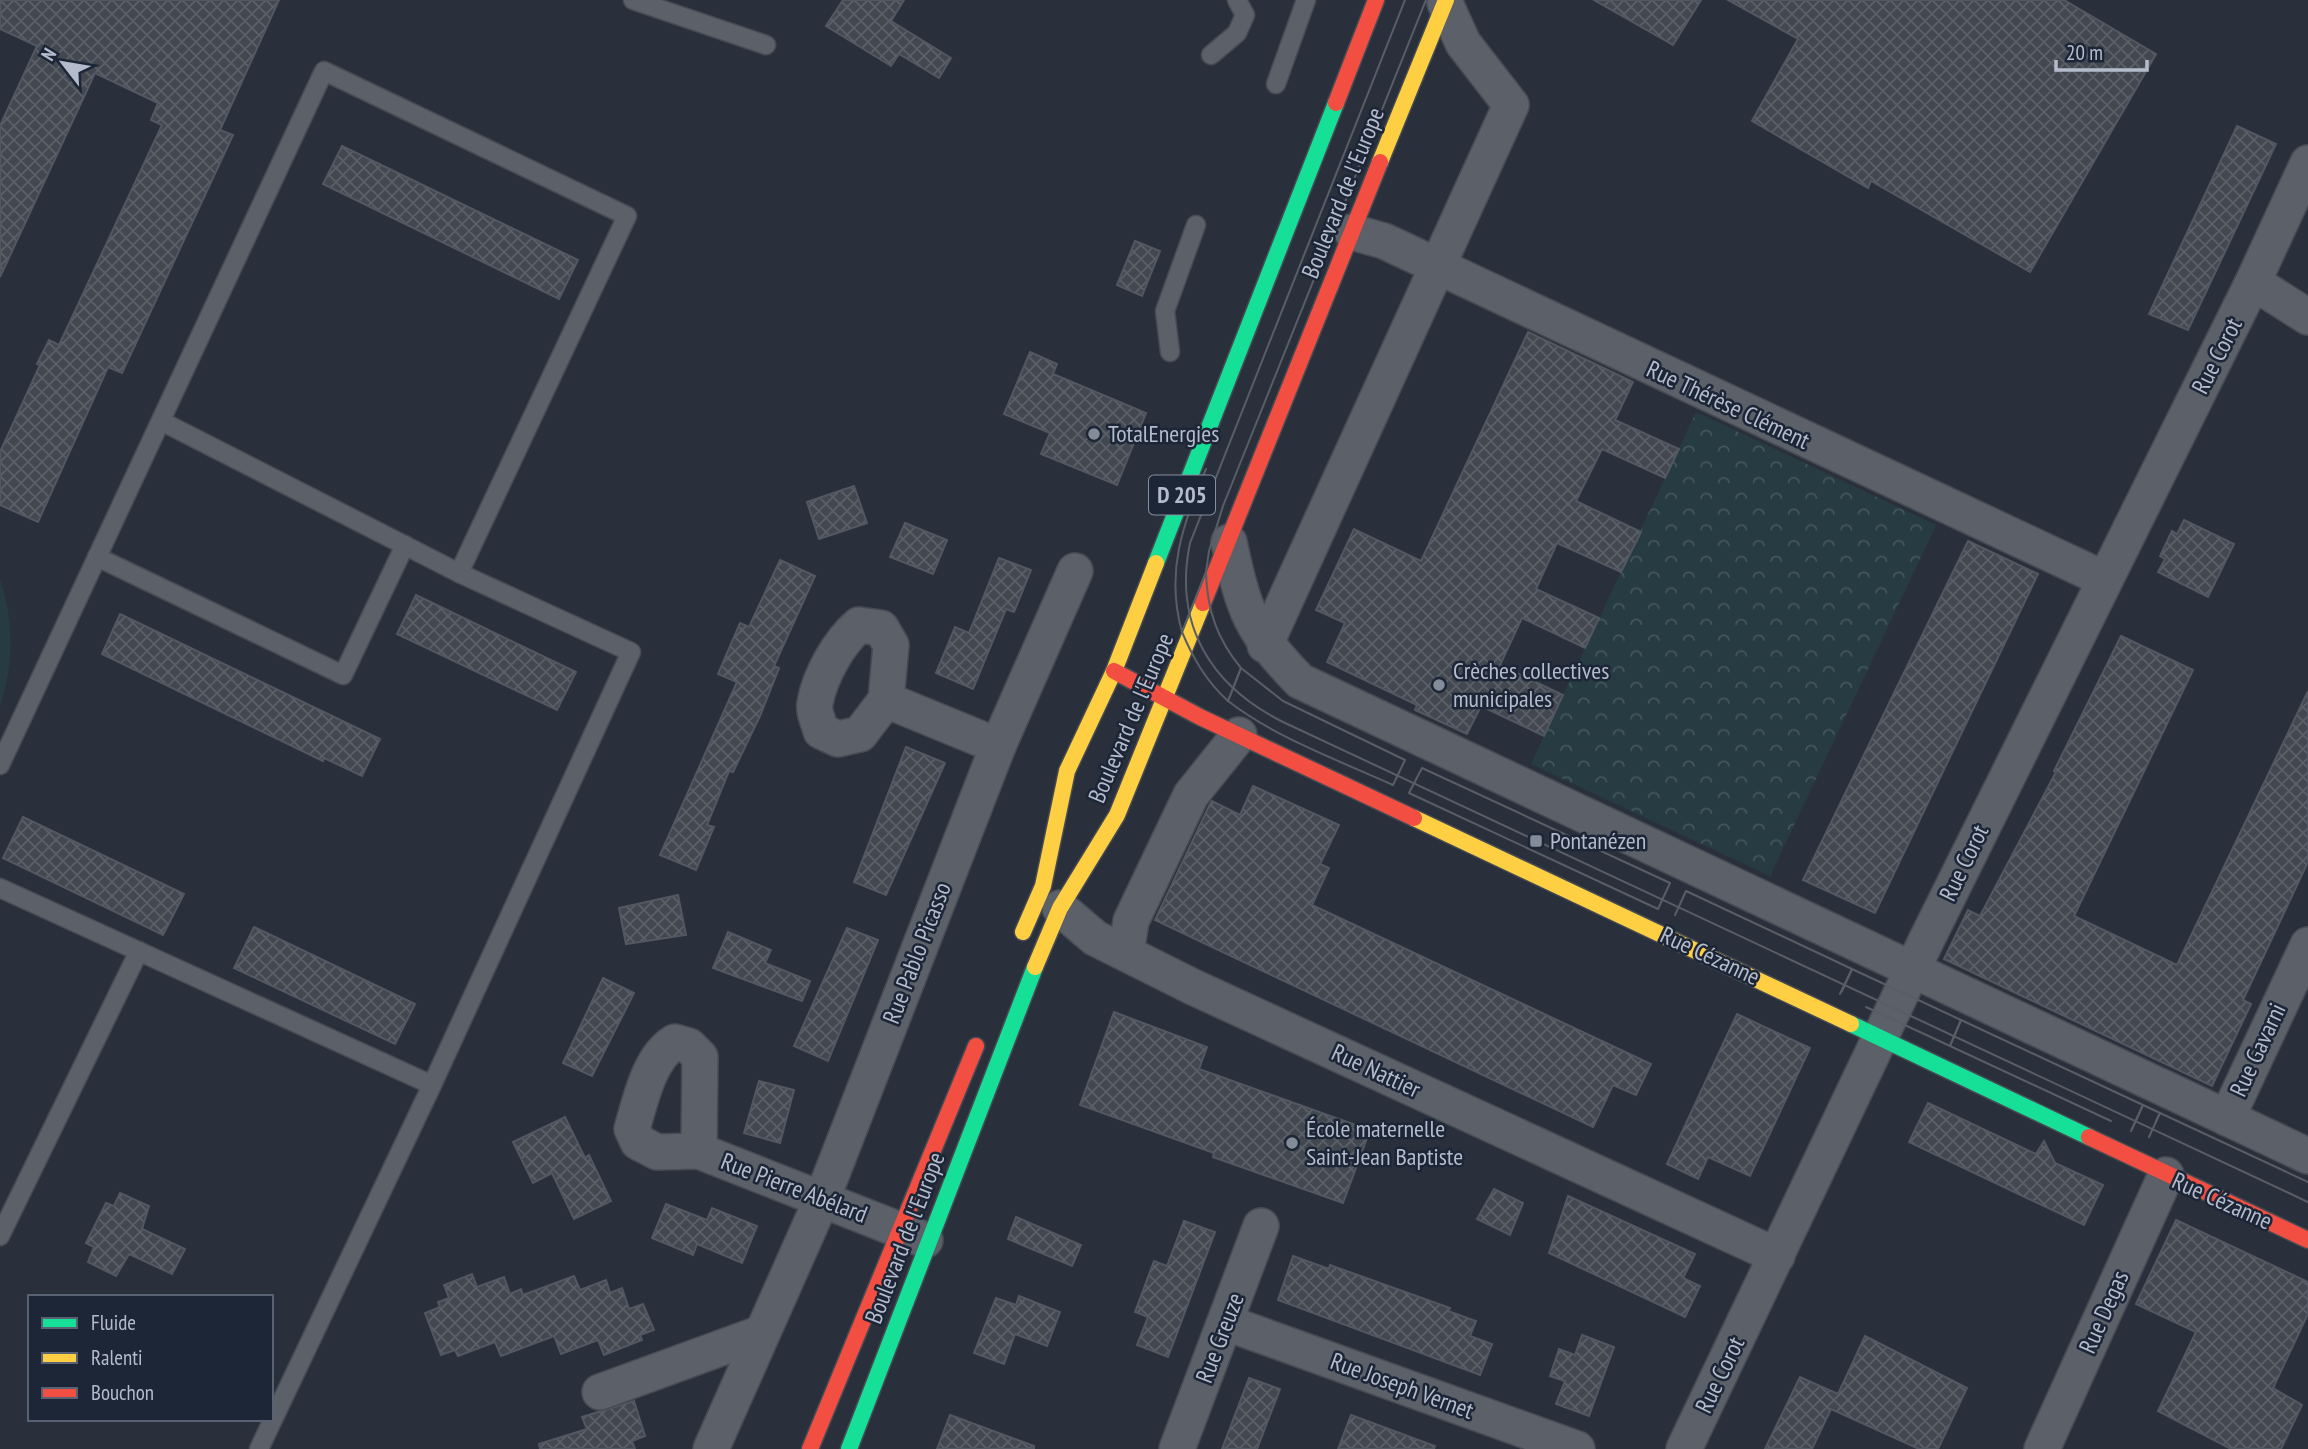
<svg xmlns="http://www.w3.org/2000/svg" width="2308" height="1449" font-family="'PT Sans Narrow',sans-serif">
  <style>
    .park { fill: url(#park-crowns) }
    .garden { fill: #263c42 }
    .building { fill: url(#building-cross-hatch); stroke: #525862; stroke-width: 2 }
    .lines { fill: none; stroke-linecap: round; stroke-linejoin: round }
    .lane-casing { stroke: #464b53; stroke-width: 21 }
    .street-casing { stroke: #464b53; stroke-width: 38 }
    .fast-casing { stroke: #464b53; stroke-width: 19 }
    .slow-casing { stroke: #464b53; stroke-width: 19 }
    .jam-casing { stroke: #464b53; stroke-width: 19 }
    .lane { stroke: #5b6069; stroke-width: 18 }
    .street { stroke: #5b6069; stroke-width: 35 }
    .fast { stroke: #16e098; stroke-width: 16 }
    .slow { stroke: #ffcf43; stroke-width: 16 }
    .jam { stroke: #f24e42; stroke-width: 16 }
    .tram { stroke: #595e66; stroke-width: 2 }
    .poi-dot { fill: #848b99; stroke: #1c2637; stroke-width: 2.5 }
    .labels { text-anchor: middle; stroke-width: 5; stroke-linejoin: round; paint-order: stroke }
    .shield { fill: #1c2637; stroke: #868f9f; stroke-width: 2 }
    .shield-label { font-size: 23px; font-weight: bold; fill: #b4bccc }
    .street-label { font-size: 24px; fill: #b4bccc; stroke: #1c2637 }
    .poi-label { font-size: 24px; fill: #b4bccc; stroke: #1c2637; text-anchor: start }
  </style>
  <defs>
    <pattern id="park-crowns" width="20" height="18" patternUnits="userSpaceOnUse" patternTransform="scale(1.75)"><rect width="20" height="18" fill="#263c42"/><path d="M2 6a3 3 0 1 1 6 0M12 15a3 3 0 1 1 6 0" fill="none" stroke="#43565c"/></pattern>
    <pattern id="building-cross-hatch" width="8" height="8" patternUnits="userSpaceOnUse" patternTransform="scale(1.75)"><rect width="8" height="8" fill="#424750"/><path d="M0 0l8 8M0 8l8-8" fill="none" stroke="#5b6068"/></pattern>
  </defs>
  <rect width="100%" height="100%" fill="#2a303b"/>
  <polygon class="park" points="1696,412 1936,525 1770,876 1531,764"/>
  <path class="garden" d="M0 579C14 622 14 663 0 706Z"/>
  <g class="building">
    <polygon points="0,0 279,0 220,130 233,135 122,373 108,367 38,522 0,505 0,452 40,365 37,364 49,340 59,345 162,125 151,120 158,103 95,73 0,277 0,126 37,46 0,29"/>
    <polygon points="843,0 904,0 891,21 951,58 939,78 899,54 891,66 826,26"/>
    <polygon points="1594,0 1701,0 1673,45"/>
    <polygon points="1728,0 2064,0 2156,54 2030,272 1871,181 1868,188 1752,121 1798,39"/>
    <polygon points="2237,126 2276,144 2188,330 2149,314"/>
    <polygon points="342,146 578,260 559,299 323,184"/>
    <polygon points="1135,241 1160,251 1142,296 1117,285"/>
    <polygon points="1528,332 1633,382 1615,420 1679,449 1665,478 1602,449 1576,501 1641,532 1621,572 1557,543 1536,589 1599,618 1585,648 1522,618 1500,665 1563,695 1544,736 1481,706 1467,734 1415,710 1417,705 1327,662 1345,623 1316,610 1354,529 1421,561"/>
    <polygon points="1030,352 1057,364 1053,374 1146,413 1117,485 1041,454 1050,433 1004,414"/>
    <polygon points="854,486 867,523 819,539 807,502"/>
    <polygon points="2184,520 2234,544 2208,597 2158,572 2165,559 2160,556 2172,531 2177,534"/>
    <polygon points="905,523 947,540 933,574 890,557"/>
    <polygon points="1968,541 2038,574 1875,913 1803,880"/>
    <polygon points="999,558 1031,570 1014,612 1006,609 973,689 936,673 955,627 969,633"/>
    <polygon points="780,560 815,576 774,666 779,668 760,716 733,772 729,771 707,825 714,827 696,870 660,855 737,682 718,674 740,623 749,627"/>
    <polygon points="416,595 576,672 557,710 397,634"/>
    <polygon points="120,614 380,739 362,776 324,758 323,761 102,654"/>
    <polygon points="2121,636 2193,670 2074,916 2177,965 2308,691 2308,862 2243,1000 2251,1004 2212,1086 1944,959 1968,910 1980,916 2056,772 2054,771"/>
    <polygon points="906,747 945,763 886,895 854,882"/>
    <polygon points="1253,786 1339,825 1320,864 1329,868 1312,905 1651,1064 1636,1095 1613,1085 1593,1127 1155,920 1210,804 1212,801 1240,815"/>
    <polygon points="23,817 184,894 163,935 3,858"/>
    <polygon points="678,895 686,935 626,944 619,908"/>
    <polygon points="254,927 415,1004 395,1044 234,968"/>
    <polygon points="847,928 878,940 828,1061 794,1046"/>
    <polygon points="728,932 771,950 765,963 810,981 802,1001 713,968"/>
    <polygon points="603,978 634,993 592,1076 563,1063"/>
    <polygon points="1114,1012 1207,1047 1199,1069 1370,1130 1343,1203 1213,1157 1214,1153 1080,1105"/>
    <polygon points="1737,1014 1810,1048 1750,1176 1708,1157 1698,1179 1667,1164"/>
    <polygon points="759,1081 794,1090 780,1143 744,1133"/>
    <polygon points="1928,1103 2036,1154 2044,1141 2055,1163 2103,1185 2084,1225 1909,1142"/>
    <polygon points="565,1117 585,1158 589,1155 611,1201 574,1219 552,1173 533,1183 513,1142"/>
    <polygon points="1494,1189 1523,1203 1510,1235 1477,1219"/>
    <polygon points="120,1193 149,1206 142,1229 185,1249 172,1274 129,1254 116,1276 88,1262 94,1247 86,1243 106,1203 114,1206"/>
    <polygon points="1568,1196 1695,1254 1683,1278 1700,1286 1685,1317 1549,1253"/>
    <polygon points="666,1204 707,1220 712,1208 757,1226 742,1263 697,1244 693,1255 652,1238"/>
    <polygon points="1016,1217 1081,1245 1072,1266 1008,1239"/>
    <polygon points="2176,1220 2308,1282 2308,1314 2273,1388 2302,1405 2281,1449 2231,1449 2158,1411 2196,1332 2136,1304"/>
    <polygon points="1184,1221 1215,1232 1168,1357 1137,1345 1148,1317 1135,1312 1154,1261 1167,1266"/>
    <polygon points="1293,1256 1329,1269 1330,1265 1450,1308 1448,1311 1476,1321 1470,1336 1492,1344 1480,1375 1278,1300"/>
    <polygon points="472,1274 477,1287 504,1277 510,1294 521,1289 523,1295 574,1276 580,1290 606,1280 610,1293 622,1288 629,1309 643,1304 654,1330 640,1335 642,1340 604,1355 598,1340 561,1354 554,1336 501,1356 495,1342 458,1356 455,1350 441,1355 425,1313 440,1307 438,1302 449,1298 444,1285"/>
    <polygon points="1019,1296 1060,1312 1047,1346 1015,1334 1004,1364 974,1353 996,1298 1016,1305"/>
    <polygon points="1582,1335 1614,1347 1589,1416 1556,1404 1565,1381 1550,1376 1559,1349 1575,1355"/>
    <polygon points="1865,1336 1967,1388 1938,1449 1919,1449 1831,1409 1812,1449 1765,1449 1800,1377 1838,1394"/>
    <polygon points="1249,1378 1280,1389 1257,1449 1222,1449"/>
    <polygon points="634,1401 645,1436 632,1441 635,1449 540,1449 539,1444 587,1429 582,1417"/>
    <polygon points="950,1415 1034,1446 1034,1449 937,1449"/>
    <polygon points="1351,1415 1435,1446 1434,1449 1338,1449"/>
  </g>
  <g class="lines">
    <g class="lane-casing">
      <g id="lane">
        <polyline points="633,0 766,45"/>
        <polyline points="1211,55 1237,33 1245,15 1237,0"/>
        <polyline points="1276,84 1306,0"/>
        <polyline points="1170,352 1165,311 1196,225"/>
        <polyline points="161,421 459,573"/>
        <polyline points="97,557 343,675 405,545"/>
        <polyline points="0,765 324,71 627,216 459,573 631,652 432,1085 259,1449"/>
        <polyline points="0,888 432,1085"/>
        <polyline points="0,1236 139,951"/>
      </g>
    </g>
    <g class="street-casing">
      <g id="street">
        <polyline points="2308,163 2253,282 2308,317"/>
        <polyline points="1352,232 1384,241 2104,579"/>
        <path d="M1229 542C1244 612 1250 629 1300 681L2308 1156"/>
        <polyline points="1265,645 1511,105 1463,43 1445,3"/>
        <path d="M886 700 891 645 881 628 859 625C838 643 820 676 815 703 813 711 819 723 821 731L838 739 860 734 886 700 998 746"/>
        <polyline points="1060,908 1095,938 1193,987 1777,1256"/>
        <polyline points="1126,953 1131,921 1191,795 1239,735"/>
        <polyline points="2227,1118 2308,945"/>
        <path d="M699 1151 700 1057 689 1046 675 1042C649 1057 640 1102 632 1129L638 1142 657 1152 699 1151 925 1240"/>
        <polyline points="1227,1323 1577,1449"/>
        <polyline points="600,1392 759,1334"/>
        <polyline points="711,1449 822,1199 998,746 1075,571"/>
        <polyline points="1177,1449 1261,1226"/>
        <polyline points="1684,1449 1926,941 2253,282"/>
        <polyline points="2042,1449 2166,1175"/>
      </g>
    </g>
    <g class="fast-casing">
      <g id="fast">
        <polyline points="1156,563 1336,103"/>
        <polyline points="1851,1024 2089,1137"/>
        <polyline points="849,1449 1035,967"/>
      </g>
    </g>
    <g class="slow-casing">
      <g id="slow">
        <polyline points="1380,162 1446,0"/>
        <polyline points="1414,818 1851,1024"/>
        <polyline points="1023,932 1043,886 1067,771 1114,671 1156,563"/>
        <polyline points="1035,967 1060,908 1117,815 1203,603"/>
      </g>
    </g>
    <g class="jam-casing">
      <g id="jam">
        <polyline points="1336,103 1376,0"/>
        <polyline points="1203,603 1380,162"/>
        <polyline points="1114,671 1200,717 1414,818"/>
        <polyline points="2089,1137 2308,1240"/>
        <polyline points="810,1449 976,1046"/>
      </g>
    </g>
    <use href="#lane" class="lane"/>
    <use href="#street" class="street"/>
    <use href="#fast" class="fast"/>
    <use href="#slow" class="slow"/>
    <use href="#jam" class="jam"/>
    <g class="tram">
      <path d="M1405 0 1190 543C1173 625 1211 686 1283 722L2308 1202"/>
      <path d="M1206 469C1183 525 1165 571 1182 632L1206 572 1209 551 1223 506 1426 0"/>
      <path d="M1206 572C1207 610 1217 639 1241 668L1228 701C1206 681 1193 658 1182 632Z"/>
      <path d="M1241 668 1283 701 1405 760 1393 785C1338 760 1276 738 1228 701Z"/>
      <polygon points="1422,768 1670,883 1658,909 1409,793"/>
      <polyline points="1675,915 1686,891 1852,969 1842,991"/>
      <polyline points="1840,994 1852,969 1961,1020 1950,1046 1866,1007"/>
      <polyline points="2111,1121 1950,1046 1961,1020 2143,1105 2132,1129"/>
      <polyline points="2156,1121 2160,1113 2308,1182"/>
      <polyline points="2131,1131 2143,1105 2160,1113 2149,1137"/>
    </g>
  </g>
  <g class="poi-dot">
    <circle cx="1094" cy="434" r="7"/>
    <circle cx="1439" cy="685" r="7"/>
    <rect x="1529" y="834" width="14" height="14" rx="3.5"/>
    <circle cx="1292" cy="1143" r="7"/>
  </g>
  <g class="labels">
    <rect class="shield" x="1149" y="475.5" width="66" height="39" rx="5"/>
    <g class="shield-label">
      <text x="1182" y="503">D 205</text>
    </g>
    <g class="street-label">
      <text transform="translate(1343 193) rotate(-68)" y="8">Boulevard de l'Europe</text>
      <text transform="translate(2217 356) rotate(-63)" y="8">Rue Corot</text>
      <text transform="translate(1728 405) rotate(25)" y="8">Rue Thérèse Clément</text>
      <text transform="translate(1131 718) rotate(-67)" y="8">Boulevard de l'Europe</text>
      <text transform="translate(1964 863) rotate(-64)" y="8">Rue Corot</text>
      <text transform="translate(917 953) rotate(-69)" y="8">Rue Pablo Picasso</text>
      <text transform="translate(1710 956) rotate(25)" y="8">Rue Cézanne</text>
      <text transform="translate(2258 1050) rotate(-65)" y="8">Rue Gavarni</text>
      <text transform="translate(1376 1071) rotate(25)" y="8">Rue Nattier</text>
      <text transform="translate(794 1188) rotate(21)" y="8">Rue Pierre Abélard</text>
      <text transform="translate(2222 1201) rotate(24)" y="8">Rue Cézanne</text>
      <text transform="translate(905 1238) rotate(-69)" y="8">Boulevard de l'Europe</text>
      <text transform="translate(2104 1312) rotate(-66)" y="8">Rue Degas</text>
      <text transform="translate(1220 1338) rotate(-69)" y="8">Rue Greuze</text>
      <text transform="translate(1720 1375) rotate(-64)" y="8">Rue Corot</text>
      <text transform="translate(1402 1386) rotate(20)" y="8">Rue Joseph Vernet</text>
    </g>
    <g class="poi-label">
      <text x="1108" y="442">TotalEnergies</text>
      <text x="1453" y="679">Crèches collectives<tspan x="1453" dy="28">municipales</tspan></text>
      <text x="1550" y="849">Pontanézen</text>
      <text x="1306" y="1137">École maternelle<tspan x="1306" dy="28">Saint-Jean Baptiste</tspan></text>
    </g>
  </g>
  <rect x="28" y="1295" width="245" height="126" fill="#1c2637" stroke="#596273" stroke-width="2"/>
  <rect x="42" y="1318" width="35" height="10" fill="#16e098" stroke="#596273" stroke-width="2"/>
  <text x="91" y="1330" font-size="21" fill="#b4bccc">Fluide</text>
  <rect x="42" y="1353" width="35" height="10" fill="#ffcf43" stroke="#596273" stroke-width="2"/>
  <text x="91" y="1365" font-size="21" fill="#b4bccc">Ralenti</text>
  <rect x="42" y="1388" width="35" height="10" fill="#f24e42" stroke="#596273" stroke-width="2"/>
  <text x="91" y="1400" font-size="21" fill="#b4bccc">Bouchon</text>
  <g transform="translate(63 63) rotate(301)" stroke="#1c2637" stroke-width="5" paint-order="stroke">
  <path d="M0-5L12 26L0 18L-12 26Z" fill="#b4bccc"/>
  <text y="-10" font-size="19" font-weight="bold" text-anchor="middle" fill="#b4bccc">N</text>
  </g>
  <path d="M2056 60v10h91v-10" fill="none" stroke="#b4bccc" stroke-width="3.5"/>
  <text x="2066" y="60" font-size="21" fill="#b4bccc" stroke="#1c2637" stroke-width="5" paint-order="stroke">20 m</text>
</svg>
